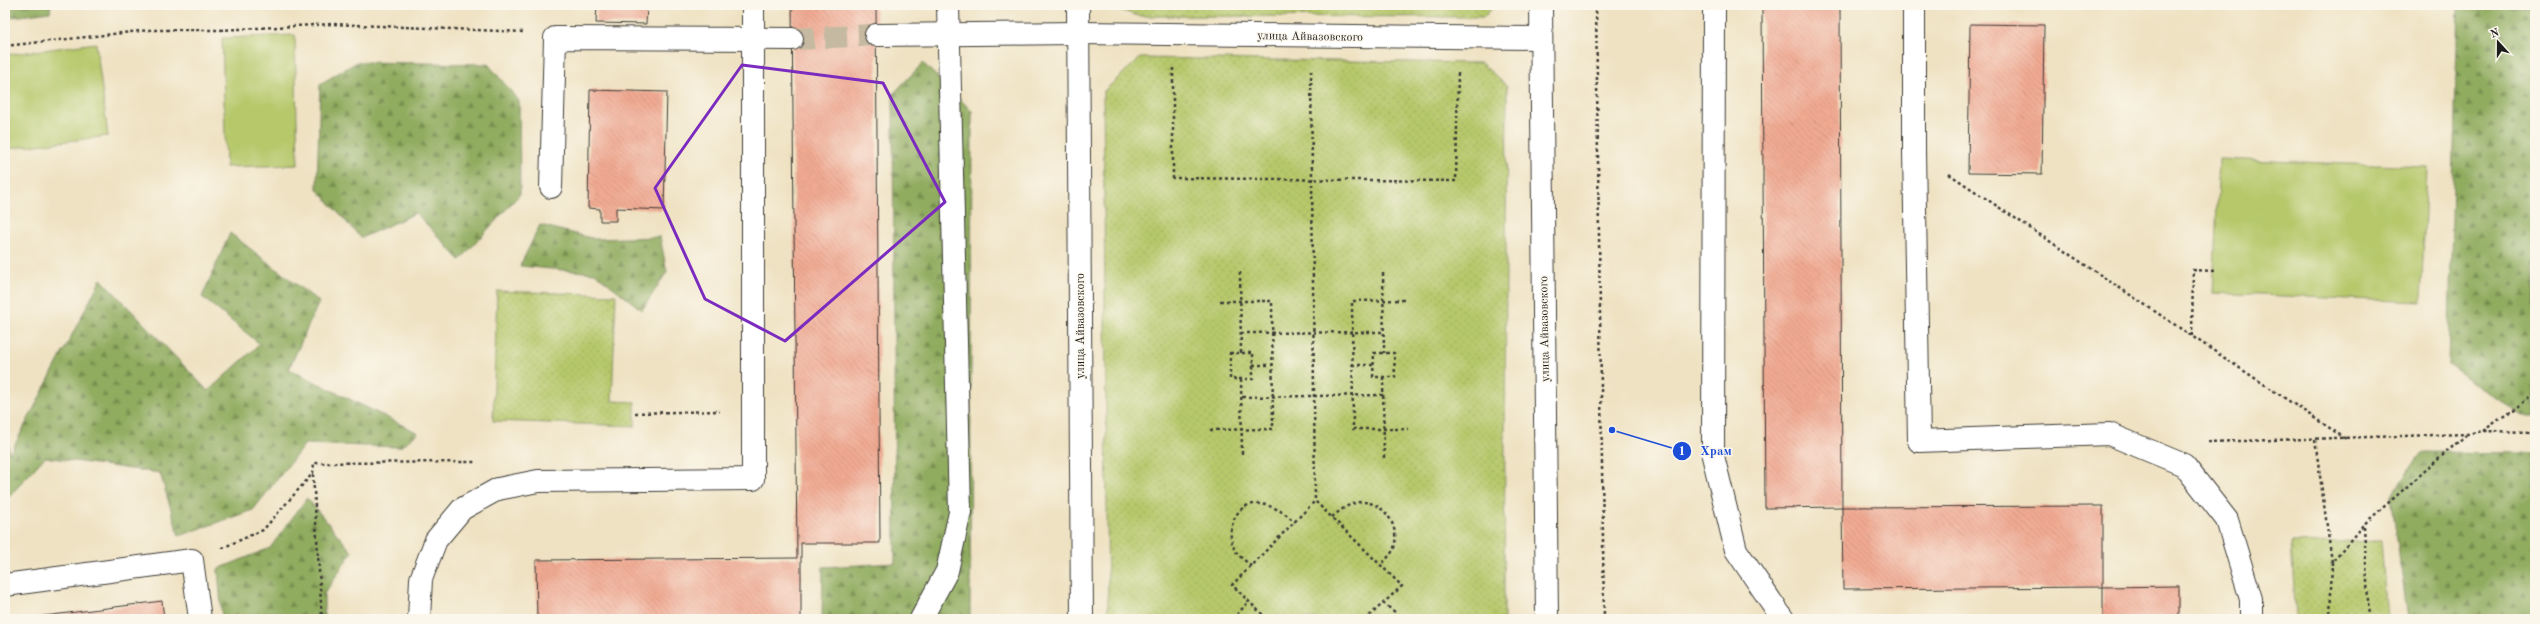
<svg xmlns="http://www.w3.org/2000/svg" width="2540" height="624" font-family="'Old Standard TT',serif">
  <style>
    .grass { fill: #b6c86b; stroke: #697244 }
    .forest { fill: url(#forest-firs); stroke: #56643e }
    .park { fill: url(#park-dots); stroke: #697244 }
    .building { fill: url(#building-back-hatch) }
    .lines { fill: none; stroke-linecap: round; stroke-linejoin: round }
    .minor-tunnel { stroke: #c5baa1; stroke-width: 22; stroke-dasharray: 22 11; stroke-linecap: butt }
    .minor-casing { stroke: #3c3a35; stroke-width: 24 }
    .major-casing { stroke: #3c3a35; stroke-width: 24 }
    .path { stroke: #3c3a35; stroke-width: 2.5; stroke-dasharray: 3 3; stroke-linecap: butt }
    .minor { stroke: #fff; stroke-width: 22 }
    .major { stroke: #fff; stroke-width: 22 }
    .marked { fill: none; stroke: #7b2cbf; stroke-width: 3; stroke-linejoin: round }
    .labels { text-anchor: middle; stroke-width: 3; stroke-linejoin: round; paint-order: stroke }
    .street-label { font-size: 12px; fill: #1c1c1c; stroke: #fbf7ec }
    .leader { fill: none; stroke: #1d4ed8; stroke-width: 1.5 }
    .callout-dot { fill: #1d4ed8; stroke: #fbf7ec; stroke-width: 1.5 }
    .mark-label { font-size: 12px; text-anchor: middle; font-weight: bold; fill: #fff }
    .callout-label { font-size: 13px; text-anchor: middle; font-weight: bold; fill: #1d4ed8; stroke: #fbf7ec; stroke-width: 3; stroke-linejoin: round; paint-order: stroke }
  </style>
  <defs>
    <pattern id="forest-firs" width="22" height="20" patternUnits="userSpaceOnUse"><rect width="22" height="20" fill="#90ac5f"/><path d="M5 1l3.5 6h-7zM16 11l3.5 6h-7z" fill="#758b4e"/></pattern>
    <pattern id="park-dots" width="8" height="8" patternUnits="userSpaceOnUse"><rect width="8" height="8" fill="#b6c86b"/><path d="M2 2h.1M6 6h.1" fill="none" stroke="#9cab5c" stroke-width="1.8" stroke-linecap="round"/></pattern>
    <pattern id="building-back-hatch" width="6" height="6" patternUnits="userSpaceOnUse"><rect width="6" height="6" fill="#f1aa93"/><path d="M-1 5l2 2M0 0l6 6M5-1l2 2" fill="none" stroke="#ce927e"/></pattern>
  </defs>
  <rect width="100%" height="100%" fill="#fbf7ec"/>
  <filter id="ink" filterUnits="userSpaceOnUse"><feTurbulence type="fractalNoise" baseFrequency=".025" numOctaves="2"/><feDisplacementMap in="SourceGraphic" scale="8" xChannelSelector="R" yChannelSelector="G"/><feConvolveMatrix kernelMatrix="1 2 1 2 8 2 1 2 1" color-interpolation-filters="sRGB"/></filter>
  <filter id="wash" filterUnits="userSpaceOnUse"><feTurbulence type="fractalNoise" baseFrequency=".012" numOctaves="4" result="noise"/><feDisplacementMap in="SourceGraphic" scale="16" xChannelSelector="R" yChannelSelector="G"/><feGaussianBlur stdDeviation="0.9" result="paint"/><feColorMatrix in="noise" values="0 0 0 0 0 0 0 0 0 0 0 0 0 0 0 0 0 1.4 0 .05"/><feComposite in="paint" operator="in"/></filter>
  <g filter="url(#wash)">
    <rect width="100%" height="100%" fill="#efe2c2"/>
    <g class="grass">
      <polygon points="295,35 298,165 226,167 222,38"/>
      <polygon points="96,43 108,136 5,149 5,55"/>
      <polygon points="2219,159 2427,167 2421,302 2213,293"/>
    </g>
    <g class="forest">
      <polygon points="5,5 51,5 50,12 5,18"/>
      <polygon points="2458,5 2535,5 2535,416 2522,416 2448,364"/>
      <polygon points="357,62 488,64 519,101 520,194 460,260 416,213 361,238 317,189 320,84"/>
      <polygon points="923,63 972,111 970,619 822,619 823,567 895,563 893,94"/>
      <polygon points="540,225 595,239 660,237 667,272 642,310 595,273 520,266"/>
      <polygon points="230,233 319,302 289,369 418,433 400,447 305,444 253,510 179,536 160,473 45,457 5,501 5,431 10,454 101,279 208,391 260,344 202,297"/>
      <polygon points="2422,452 2535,453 2535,619 2408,619 2391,496"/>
      <polygon points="307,498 352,552 324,594 324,619 222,619 218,569 270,548"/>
    </g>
    <g class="park">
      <polygon points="1118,5 1495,5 1484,17 1139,16 1120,10"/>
      <polygon points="1140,58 1481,63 1507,86 1504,619 1108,619 1103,92"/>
      <polygon points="497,291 616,295 612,401 635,402 635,426 493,421"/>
      <polygon points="2381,541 2387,619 2296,619 2291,543"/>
    </g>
    <g id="blocks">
      <g class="building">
        <polygon points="597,5 647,5 646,24 596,23"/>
        <polygon points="792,5 876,5 880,543 801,543 801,619 537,619 536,560 797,558"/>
        <polygon points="1762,5 1840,5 1842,507 1765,508"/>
        <polygon points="1970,24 2044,25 2042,174 1968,173"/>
        <polygon points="590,90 667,92 664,210 616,208 616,221 600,221 600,209 588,208"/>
        <polygon points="2103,506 2103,587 1843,589 1842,507"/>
        <polygon points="2179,586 2179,619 2103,619 2103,587"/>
        <polygon points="162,601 164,619 29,619 29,618"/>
      </g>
    </g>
  </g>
  <g filter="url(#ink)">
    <use href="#blocks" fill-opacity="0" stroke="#3c3a35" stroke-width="1"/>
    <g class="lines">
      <polyline class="minor-tunnel" points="792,39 876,35"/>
      <g class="minor-casing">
        <g id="minor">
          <polyline points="1714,5 1713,456 1736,550 1783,619"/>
          <polyline points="1914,5 1914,151 1919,441 2109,434 2184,465 2227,520 2251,599 2251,619"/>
          <polyline points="876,35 1078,33"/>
          <polyline points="551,187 555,38 792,39"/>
          <polyline points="5,585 192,560 200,619"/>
          <polyline points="419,619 421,579 436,540 462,509 498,489 538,481 753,479 753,5"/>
          <polyline points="921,619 947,571 960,512 948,5"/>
        </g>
      </g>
      <g class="major-casing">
        <g id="major">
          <polyline points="1078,5 1082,619"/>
          <polyline points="1541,5 1547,619"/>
          <polyline points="1078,33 1541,38"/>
        </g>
      </g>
      <g class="path">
        <polyline points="1596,5 1604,619"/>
        <polyline points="5,46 149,30 220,30 333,24 523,32"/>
        <polyline points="1173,68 1173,178 1456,181 1458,70"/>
        <polyline points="1311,70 1315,501"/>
        <polyline points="1949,174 2346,439"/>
        <polyline points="2535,196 2535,210"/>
        <polyline points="1240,272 1241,353"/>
        <polyline points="1383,273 1384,353"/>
        <polyline points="1404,300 1352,301 1353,429 1408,429"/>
        <polyline points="1241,333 1384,332"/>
        <polyline points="2192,336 2193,270 2214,271"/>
        <rect x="1230" y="353" width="23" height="26"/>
        <polygon points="1374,353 1394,353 1395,377 1373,377"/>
        <polyline points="1253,365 1272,365"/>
        <polyline points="1352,365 1374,365"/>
        <polyline points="1383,377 1384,458"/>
        <polyline points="1241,379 1242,456"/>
        <polyline points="1242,397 1383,395"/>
        <polyline points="635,413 720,411"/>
        <polyline points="1210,430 1273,429 1272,301 1217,301"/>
        <polyline points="2483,431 2535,394"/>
        <polyline points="2315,440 2332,562"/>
        <polyline points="2208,442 2467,434 2483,431 2535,432"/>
        <polyline points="313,474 322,619"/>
        <path d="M1332 517C1341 510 1350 502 1362 502 1385 502 1400 527 1394 548 1392 554 1385 560 1381 565"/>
        <polyline points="2364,526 2369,619"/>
        <polyline points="222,548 263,530 313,473 314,463 475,462"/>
        <path d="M1251 566C1247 562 1241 558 1237 553 1232 547 1230 538 1231 530 1238 491 1274 502 1295 522"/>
        <polyline points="1383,603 1395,612 1398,619"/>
        <polyline points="1233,619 1249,601"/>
        <polyline points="1267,619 1232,585 1315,501 1402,586 1366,619"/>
        <polyline points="2330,619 2332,562 2363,525 2466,435"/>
      </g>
      <use href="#minor" class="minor"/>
      <use href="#major" class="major"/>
    </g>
  </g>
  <path class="marked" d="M742 65 883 83 945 202 785 341 705 299 655 188Z"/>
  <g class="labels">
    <g class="street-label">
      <text transform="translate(1310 36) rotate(1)" y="4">улица Айвазовского</text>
      <text transform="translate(1080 326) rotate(-90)" y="4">улица Айвазовского</text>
      <text transform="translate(1544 329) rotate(-91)" y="4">улица Айвазовского</text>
    </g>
  </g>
  <path class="leader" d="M1612 430L1682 451"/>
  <g class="callout-dot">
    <circle cx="1612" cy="430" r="4"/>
    <circle cx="1682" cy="451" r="10"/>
  </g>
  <g class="mark-label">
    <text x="1682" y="455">1</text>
  </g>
  <g class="callout-label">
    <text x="1716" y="455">Храм</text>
  </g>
  <rect width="2540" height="624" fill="none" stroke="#fbf7ec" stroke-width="20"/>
  <g transform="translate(2498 42) rotate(339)" stroke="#fbf7ec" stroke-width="3" paint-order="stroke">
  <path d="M0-3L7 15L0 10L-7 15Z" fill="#1c1c1c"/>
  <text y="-6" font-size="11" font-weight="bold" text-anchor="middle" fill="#1c1c1c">N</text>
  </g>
</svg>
